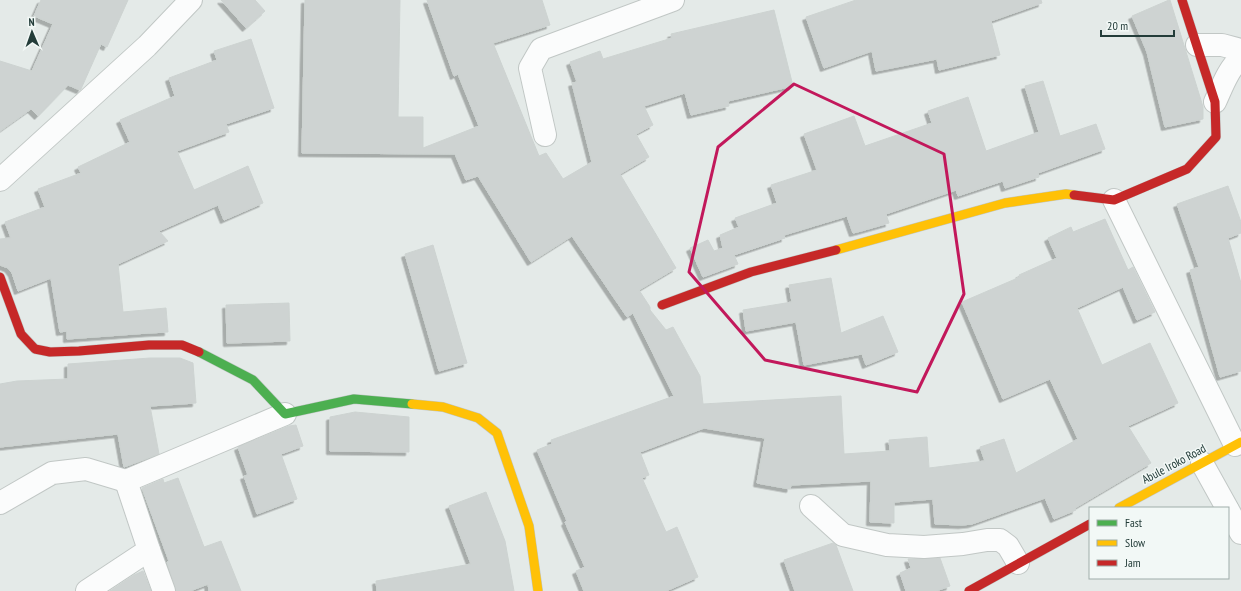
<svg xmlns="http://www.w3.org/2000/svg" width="1241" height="591" font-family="'PT Sans Narrow',sans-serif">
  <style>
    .building { fill: #ced3d2; stroke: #cdd3d1; filter: url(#shadow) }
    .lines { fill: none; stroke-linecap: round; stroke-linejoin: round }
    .street-casing { stroke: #c1c7c5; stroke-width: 24 }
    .fast-casing { stroke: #c0c7c5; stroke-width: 10 }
    .slow-casing { stroke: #c0c7c5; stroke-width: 10 }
    .jam-casing { stroke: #c0c7c5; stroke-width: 10 }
    .street { stroke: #fbfcfc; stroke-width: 22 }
    .fast { stroke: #4caf50; stroke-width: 9 }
    .slow { stroke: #ffc107; stroke-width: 9 }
    .jam { stroke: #c62828; stroke-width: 9 }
    .marked { fill: none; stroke: #c2185b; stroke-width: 3; stroke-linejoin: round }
    .labels { text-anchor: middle; stroke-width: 3; stroke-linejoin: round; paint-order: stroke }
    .street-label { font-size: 12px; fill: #233c39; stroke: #f2f8f6 }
  </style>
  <defs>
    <filter id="shadow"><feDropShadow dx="-3.5" dy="3.5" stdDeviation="0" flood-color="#0004"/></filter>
  </defs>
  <rect width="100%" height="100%" fill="#e4eae8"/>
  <g class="building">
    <polygon points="41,0 128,0 107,47 101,44 81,89 80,90 68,85 38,116 31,109 0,131 0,61 32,71 53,24 34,16"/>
    <polygon points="221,0 255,0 265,11 246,28"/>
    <polygon points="305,0 400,0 398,117 423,117 423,148 479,126 458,74 454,76 427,0 542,0 550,25 493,43 539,156 546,153 563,179 592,162 572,83 577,82 570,62 600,51 603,59 672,38 671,34 774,10 793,86 728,101 729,106 691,115 685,93 644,106 653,125 636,134 649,157 620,174 676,268 639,290 650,307 650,310 666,330 673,327 700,376 703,404 841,396 844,454 890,451 889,440 927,437 929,468 985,461 980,447 1004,439 1016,473 1078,439 1050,379 1003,399 962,302 1020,277 1019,275 1057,258 1048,238 1071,227 1073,232 1105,219 1128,270 1133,267 1155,312 1137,320 1123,287 1077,308 1102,365 1150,343 1178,403 1128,426 1151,463 1075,508 1076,510 1054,519 1045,498 972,524 962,525 935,524 933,499 894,502 894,523 870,522 871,481 791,485 790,489 757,483 765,438 704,428 640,452 649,475 642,478 666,532 677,527 698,577 666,591 584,591 576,571 585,567 565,522 567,521 537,450 552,444 551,440 674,396 633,313 627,317 572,236 531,262 478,176 466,180 455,154 302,153"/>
    <polygon points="856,0 1041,0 1042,3 991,21 1000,55 939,70 937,59 876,71 872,51 824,68 806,17"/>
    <polygon points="1169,0 1170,0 1200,97 1203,107 1203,119 1165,127 1147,52 1132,16"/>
    <polygon points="251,39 274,108 226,124 229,132 177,151 194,190 248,166 263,203 224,220 218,205 159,231 168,241 118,264 123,312 166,308 168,332 148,333 67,339 67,331 60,332 51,278 18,291 12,273 8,268 0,265 0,239 11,238 5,222 45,207 38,189 81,173 78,167 130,142 120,120 175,96 169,78 217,60 214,51"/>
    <polygon points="1043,81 1060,136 1096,124 1105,149 1038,173 1039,177 1005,188 1003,181 958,196 956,190 886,214 889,223 861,231 853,233 847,216 784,235 785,238 734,255 738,264 703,277 690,248 708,240 714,251 723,248 720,235 739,227 735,218 777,203 771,185 817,170 804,134 854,116 865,146 932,123 928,111 968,97 986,151 1039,132 1025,86"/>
    <polygon points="1228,186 1241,222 1241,233 1228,238 1241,283 1241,371 1220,377 1190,270 1199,267 1177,204"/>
    <polygon points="433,245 467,363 439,371 405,254"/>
    <polygon points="831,278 841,333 883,316 898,352 866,365 862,354 804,365 796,322 746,331 743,310 792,302 789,285"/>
    <polygon points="289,303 290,341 227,343 226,305"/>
    <polygon points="150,358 180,358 193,363 196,403 150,406 159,454 124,467 118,434 0,447 0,384 17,381 68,379 68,364"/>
    <polygon points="355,412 409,417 409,452 330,451 330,417"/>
    <polygon points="296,425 303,446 281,454 297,499 257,514 244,476 248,475 238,447 289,426"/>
    <polygon points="178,478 204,547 221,541 241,591 209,591 208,584 190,591 176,591 167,562 169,561 142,488 163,479 164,483"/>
    <polygon points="486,492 505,541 514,591 377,591 376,581 471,564 449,506"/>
    <polygon points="833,543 836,545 853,591 795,591 784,560"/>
    <polygon points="940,558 950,586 936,591 906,591 900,573 911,568 908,559"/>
    <polygon points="143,571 151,591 110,591 134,575"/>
  </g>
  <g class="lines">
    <g class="street-casing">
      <g id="street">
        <polyline points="1197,45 1222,45 1241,50"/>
        <path d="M1215 102C1222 87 1228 69 1241 58"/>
        <polyline points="545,135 530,68 541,49 673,0"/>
        <polyline points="0,180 147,46 191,0"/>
        <polyline points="1114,200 1235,445"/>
        <polyline points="1202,463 1227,508"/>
        <polyline points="126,481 149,550 164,591"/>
        <polyline points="0,503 52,473 86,469 126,481 285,414"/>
        <polyline points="811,506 843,535 887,545 924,547 963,544 987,540 1000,540 1008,546 1018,563"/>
        <polyline points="1228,510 1241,533"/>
        <polyline points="87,591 149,550"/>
      </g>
    </g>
    <g class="fast-casing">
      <polyline id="fast" points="199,352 253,380 285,414 354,399 412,404"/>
    </g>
    <g class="slow-casing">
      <g id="slow">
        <polyline points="836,250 1005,203 1066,194 1074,195"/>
        <polyline points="412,404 443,407 478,418 497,433 529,526 538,591"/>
        <polyline points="1119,508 1241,442"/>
      </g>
    </g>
    <g class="jam-casing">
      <g id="jam">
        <polyline points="1074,195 1114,200 1187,169 1216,137 1215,102 1182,0"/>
        <polyline points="0,277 21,334 35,349 50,352 79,351 149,345 182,345 199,352"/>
        <polyline points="662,305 751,272 836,250"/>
        <polyline points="969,591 1090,524"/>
      </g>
    </g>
    <use href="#street" class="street"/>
    <use href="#fast" class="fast"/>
    <use href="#slow" class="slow"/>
    <use href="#jam" class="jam"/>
  </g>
  <path class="marked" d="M794 84 944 154 964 294 917 392 765 360 689 272 718 147Z"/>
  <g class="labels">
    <g class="street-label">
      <text transform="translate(1174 464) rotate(-28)" y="4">Abule Iroko Road</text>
    </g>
  </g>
  <rect x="1089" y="507" width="140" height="72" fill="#f2f8f6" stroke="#9fadaa"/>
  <rect x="1097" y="520" width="20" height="6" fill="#4caf50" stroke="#9fadaa"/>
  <text x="1125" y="527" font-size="12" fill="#233c39">Fast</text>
  <rect x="1097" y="540" width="20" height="6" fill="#ffc107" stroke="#9fadaa"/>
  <text x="1125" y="547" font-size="12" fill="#233c39">Slow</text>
  <rect x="1097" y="560" width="20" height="6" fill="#c62828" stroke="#9fadaa"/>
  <text x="1125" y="567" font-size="12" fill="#233c39">Jam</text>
  <g transform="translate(32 32) rotate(358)" stroke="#f2f8f6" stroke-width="3" paint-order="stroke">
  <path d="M0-3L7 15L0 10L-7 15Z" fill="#233c39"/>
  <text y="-6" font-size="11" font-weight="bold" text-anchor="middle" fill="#233c39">N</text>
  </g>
  <path d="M1101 30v6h73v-6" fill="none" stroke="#233c39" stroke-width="2"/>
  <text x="1107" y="30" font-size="12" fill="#233c39" stroke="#f2f8f6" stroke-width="3" paint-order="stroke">20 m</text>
</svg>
